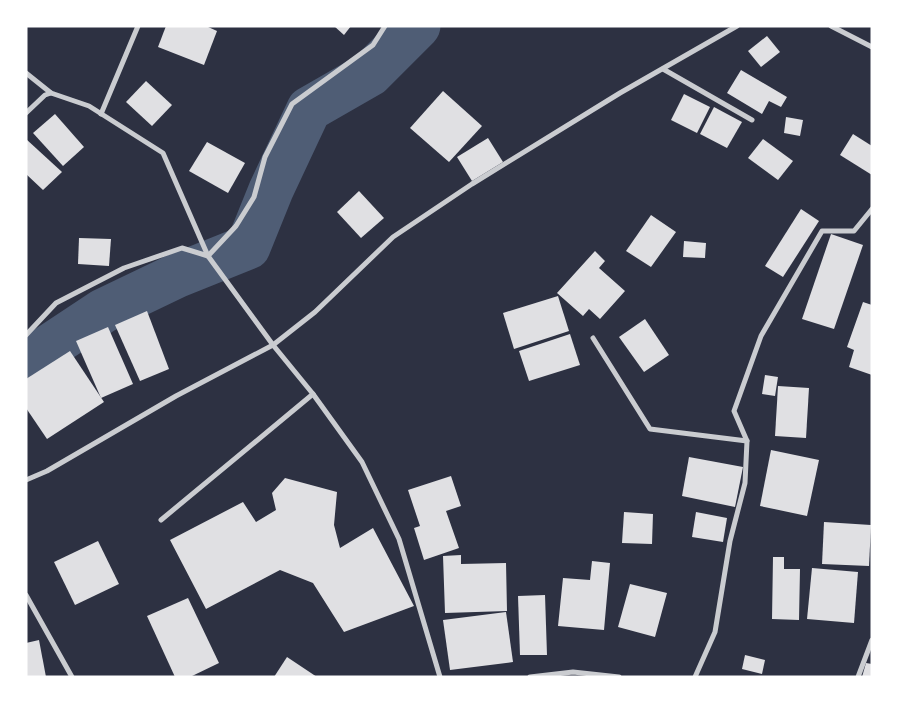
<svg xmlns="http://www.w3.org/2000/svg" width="898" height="703" font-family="Spectral,serif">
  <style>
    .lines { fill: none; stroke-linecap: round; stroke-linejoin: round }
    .river { stroke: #4f5d75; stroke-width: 45 }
    .building { fill: #e0e0e3 }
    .minor { stroke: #caccd0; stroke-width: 5 }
  </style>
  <rect width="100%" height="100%" fill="#2d3142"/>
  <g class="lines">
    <polyline class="river" points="26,362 103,311 176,276 248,247 271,190 309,109 370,74 418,26"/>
  </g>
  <g class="building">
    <polygon points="166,26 206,26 217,31 204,65 158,47"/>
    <polygon points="334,26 351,26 344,35"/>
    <polygon points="767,36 780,52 761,67 748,51"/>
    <polygon points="741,70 787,97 781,107 769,101 762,114 727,93"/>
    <polygon points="146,81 172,105 152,126 126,102"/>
    <polygon points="443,91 482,126 449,162 410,128"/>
    <polygon points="684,94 710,107 697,133 671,120"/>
    <polygon points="714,107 742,122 727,148 700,134"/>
    <polygon points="55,114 84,147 63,166 33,133"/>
    <polygon points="786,117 803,120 800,136 784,133"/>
    <polygon points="853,134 872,146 872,175 840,155"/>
    <polygon points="488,138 503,162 472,181 457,157"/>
    <polygon points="26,139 62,172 43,190 26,174"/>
    <polygon points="763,139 793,161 778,180 748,158"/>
    <polygon points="207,142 245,163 228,193 189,171"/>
    <polygon points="359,191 384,218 361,238 337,212"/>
    <polygon points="801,209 819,221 783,277 765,266"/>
    <polygon points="651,215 676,232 651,267 626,251"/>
    <polygon points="831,234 863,245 834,329 802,319"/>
    <polygon points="79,238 111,239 109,266 78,264"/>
    <polygon points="684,241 706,243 705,258 683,257"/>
    <polygon points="595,251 605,261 599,268 625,291 600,319 589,309 583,316 557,293"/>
    <polygon points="558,296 569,331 514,349 503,313"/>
    <polygon points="863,302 872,305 872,375 849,367 854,350 847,347"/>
    <polygon points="147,311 169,369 140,381 115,325"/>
    <polygon points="645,319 669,355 644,372 619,337"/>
    <polygon points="108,327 133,384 101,398 76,341"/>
    <polygon points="570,334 580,365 529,381 519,351"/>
    <polygon points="70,351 104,402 47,439 26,408 26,379"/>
    <polygon points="765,375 778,377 775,396 762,394"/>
    <polygon points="778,386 809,388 806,438 775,436"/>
    <polygon points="771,450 819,460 807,516 760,506"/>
    <polygon points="689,457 743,467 735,507 682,496"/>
    <polygon points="451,476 461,506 446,511 459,548 424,560 414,528 420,526 408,490"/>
    <polygon points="285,478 337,492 334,525 340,548 373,528 414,606 344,632 313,583 280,570 206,609 170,540 243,502 256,522 276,510 272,493"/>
    <polygon points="624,512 653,514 652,544 622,543"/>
    <polygon points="696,512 727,518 723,542 692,537"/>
    <polygon points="824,522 871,525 869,566 822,564"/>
    <polygon points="98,541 119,584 75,605 54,562"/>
    <polygon points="461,555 461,564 506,563 507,611 445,613 443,556"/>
    <polygon points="773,557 784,557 784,569 800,569 799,620 772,619"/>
    <polygon points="592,561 610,563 604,630 558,626 563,578 590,580"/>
    <polygon points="812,568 858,572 854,623 807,619"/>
    <polygon points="630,584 667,593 655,637 618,627"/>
    <polygon points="545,595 547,655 520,655 518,596"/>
    <polygon points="188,598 219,663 190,677 175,677 147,616"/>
    <polygon points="506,612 513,662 450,670 443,620"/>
    <polygon points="39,640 46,677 26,677 26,643"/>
    <polygon points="745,655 765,660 762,674 742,669"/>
    <polygon points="287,657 317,677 274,677"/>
    <polygon points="866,663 872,664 872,677 862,677"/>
  </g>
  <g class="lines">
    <g class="minor">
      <polyline points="831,26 872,47"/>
      <polyline points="663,69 752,120"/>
      <polyline points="26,73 51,93 89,106 163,153 208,256 273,345 313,394 362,462 399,539 440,677"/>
      <polyline points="26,113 45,95 51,93"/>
      <polyline points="101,114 138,26"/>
      <polyline points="208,256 236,226 254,197 265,157 292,104 373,45 385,26"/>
      <polyline points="26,335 56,303 124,268 182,248 208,256"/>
      <polyline points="593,338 650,429 747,441"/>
      <polyline points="26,480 47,471 176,396 273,345 315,312 393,237 472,184 620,93 737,26"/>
      <polyline points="161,520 313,394"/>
      <polyline points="26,595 72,677"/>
      <polyline points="530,677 573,672 619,677"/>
      <polyline points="695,677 715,632 730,541 745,483 747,441 734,411 761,336 822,231 854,231 872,209"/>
      <polyline points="858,677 872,640"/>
    </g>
  </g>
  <rect width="898" height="703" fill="none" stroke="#ffffff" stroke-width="55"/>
</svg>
